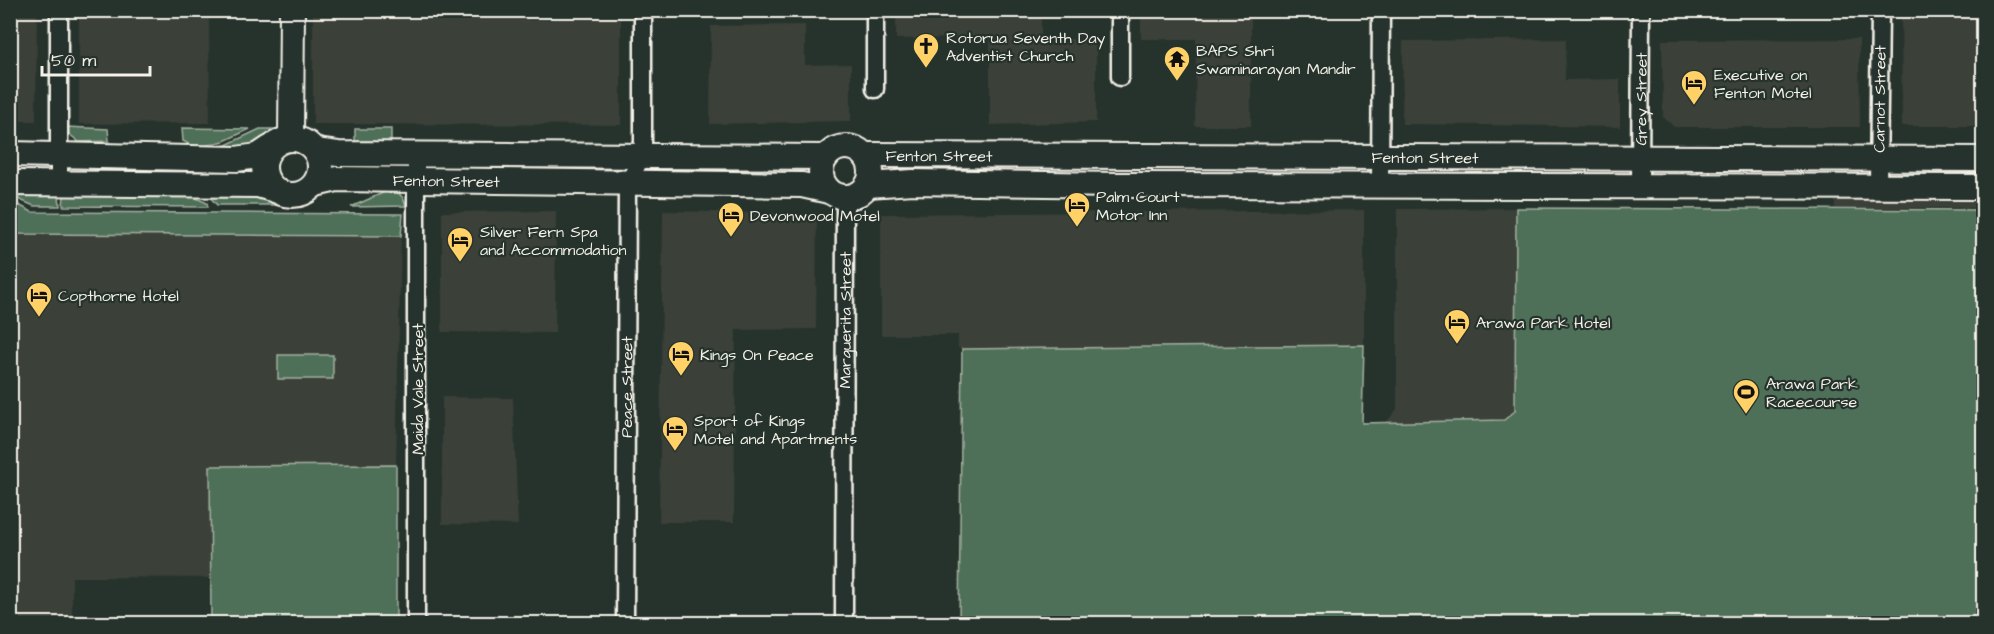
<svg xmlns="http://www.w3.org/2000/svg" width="1994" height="634" font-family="'Architects Daughter',sans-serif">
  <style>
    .built { fill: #3a3f39 }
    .green { fill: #506f58; stroke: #a2b0a0; stroke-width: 1.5 }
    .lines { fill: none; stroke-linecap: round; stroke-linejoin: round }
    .minor-casing { stroke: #f4f1e8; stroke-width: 21 }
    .secondary-casing { stroke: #f4f1e8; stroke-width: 28 }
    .minor { stroke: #26332d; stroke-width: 16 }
    .secondary { stroke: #26332d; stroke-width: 24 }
    .labels { text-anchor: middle; stroke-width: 4.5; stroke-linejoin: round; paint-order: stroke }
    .poi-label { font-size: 16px; fill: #f4f1e8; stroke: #26332d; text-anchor: start }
    .street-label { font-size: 16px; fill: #f4f1e8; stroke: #26332d }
  </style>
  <rect width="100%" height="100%" fill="#26332d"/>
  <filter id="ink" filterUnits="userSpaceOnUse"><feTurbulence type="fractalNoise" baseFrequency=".0167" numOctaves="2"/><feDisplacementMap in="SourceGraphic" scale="12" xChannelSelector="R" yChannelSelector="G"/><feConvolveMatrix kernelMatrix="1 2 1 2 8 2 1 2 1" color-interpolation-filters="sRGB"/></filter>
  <g filter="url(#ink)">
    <g class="built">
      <polygon points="11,10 37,11 36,121 11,121"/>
      <polygon points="419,11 528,11 528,20 621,17 621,125 313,124 313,11 373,11 374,17 419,16"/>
      <polygon points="896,11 1041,11 1041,38 1096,40 1096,122 990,125 990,38 896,39"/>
      <polygon points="1141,11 1251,11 1251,126 1195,126 1196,39 1141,39"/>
      <polygon points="1901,11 1983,11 1983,126 1902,126"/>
      <polygon points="209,17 210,123 79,124 79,18"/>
      <polygon points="805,25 805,65 851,64 851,121 710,124 711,26"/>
      <polygon points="1566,39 1565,80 1620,79 1620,127 1402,124 1403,41"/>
      <polygon points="1859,39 1860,127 1674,127 1663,117 1662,40"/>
      <polygon points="1835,198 1983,199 1983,208 1835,208"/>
      <polygon points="1516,208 1515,411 1504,420 1386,423 1397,409 1397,209"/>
      <polygon points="1364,210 1364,345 962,349 958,348 958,335 881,335 881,214"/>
      <polygon points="556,211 555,333 442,332 442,212"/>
      <polygon points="663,211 817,214 816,329 736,330 734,522 659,522"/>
      <polygon points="11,234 401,236 396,465 211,466 211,578 72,577 72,623 11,624"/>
      <polygon points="442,397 513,398 518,525 442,524"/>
    </g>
    <g class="green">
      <polygon points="66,127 108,129 109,141 79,142 68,133"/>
      <polygon points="182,128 250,129 224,141 196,148 183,141"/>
      <polygon points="260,129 276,129 271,139 260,148 203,151 226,145"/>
      <rect x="355" y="129" width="36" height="14"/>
      <polygon points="394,188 403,198 406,206 351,207"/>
      <polygon points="249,190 281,205 217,205 209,196"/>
      <polygon points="11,196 59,196 60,206 34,206"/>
      <polygon points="64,196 192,196 207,203 208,207 63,206"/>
      <polygon points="11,204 17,204 32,212 403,214 401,236 11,234"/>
      <polygon points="1516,208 1983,210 1983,623 959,623 962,349 1364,345 1362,423 1504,420 1515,411"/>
      <rect x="278" y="355" width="55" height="24"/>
      <polygon points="396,465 396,623 211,623 210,466"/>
    </g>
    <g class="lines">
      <g class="minor-casing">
        <g id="minor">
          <polyline points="59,10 59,183"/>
          <polyline points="875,10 875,89"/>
          <polyline points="1120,77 1120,10"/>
          <polyline points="1380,186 1381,10"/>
          <path id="s1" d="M1640 186 1641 10"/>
          <path id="s2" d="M1878 187 1880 10"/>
          <polyline points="416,624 416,155"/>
          <path id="s3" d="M625 624 627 184 643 155V10"/>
          <path id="s4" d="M844 624 845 197"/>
        </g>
      </g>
      <g class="secondary-casing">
        <g id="secondary">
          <polyline points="291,138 292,10"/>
          <circle cx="292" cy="167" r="28"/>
          <circle cx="846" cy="172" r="25"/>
          <polyline points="315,151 338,154 826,157"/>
          <polyline points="10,154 236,159 258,156 270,148"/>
          <path id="s5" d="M865 155 1984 159"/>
          <polyline points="10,183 258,185 275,190"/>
          <path id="s6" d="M315 184 337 179 802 185 829 191"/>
          <polyline points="868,185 913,182 1119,185 1984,187"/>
        </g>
      </g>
      <use href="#minor" class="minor"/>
      <use href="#secondary" class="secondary"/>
    </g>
  </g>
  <defs>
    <g id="church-pin" transform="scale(1.35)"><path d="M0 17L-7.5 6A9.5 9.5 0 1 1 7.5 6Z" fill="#ffd166" stroke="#26332d"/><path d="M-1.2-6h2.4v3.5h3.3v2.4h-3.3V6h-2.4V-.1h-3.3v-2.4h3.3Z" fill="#111"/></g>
    <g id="temple-pin" transform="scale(1.35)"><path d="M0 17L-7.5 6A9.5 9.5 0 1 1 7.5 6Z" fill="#ffd166" stroke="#26332d"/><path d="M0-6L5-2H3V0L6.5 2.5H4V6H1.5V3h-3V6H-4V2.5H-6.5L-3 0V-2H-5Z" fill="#111"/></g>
    <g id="hotel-pin" transform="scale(1.35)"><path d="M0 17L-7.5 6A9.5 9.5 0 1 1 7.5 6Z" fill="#ffd166" stroke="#26332d"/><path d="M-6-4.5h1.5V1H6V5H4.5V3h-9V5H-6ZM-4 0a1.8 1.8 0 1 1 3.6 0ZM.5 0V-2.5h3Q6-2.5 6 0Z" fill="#111"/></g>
    <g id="stadium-pin" transform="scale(1.35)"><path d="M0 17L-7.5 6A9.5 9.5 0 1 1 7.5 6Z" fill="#ffd166" stroke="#26332d"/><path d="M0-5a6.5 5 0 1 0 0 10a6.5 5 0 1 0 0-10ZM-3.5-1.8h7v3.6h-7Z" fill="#111"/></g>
  </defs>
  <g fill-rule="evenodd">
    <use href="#church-pin" x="926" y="46"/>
    <use href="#temple-pin" x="1177" y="59"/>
    <use href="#hotel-pin" x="1694" y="83"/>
    <use href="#hotel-pin" x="1077" y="205"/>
    <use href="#hotel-pin" x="731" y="215"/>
    <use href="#hotel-pin" x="460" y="240"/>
    <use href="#hotel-pin" x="39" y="295"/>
    <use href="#hotel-pin" x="1457" y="322"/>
    <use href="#hotel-pin" x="681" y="354"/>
    <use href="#stadium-pin" x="1746" y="392"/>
    <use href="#hotel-pin" x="675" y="429"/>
  </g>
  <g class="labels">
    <g class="poi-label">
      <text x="946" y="43">Rotorua Seventh Day<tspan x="946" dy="18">Adventist Church</tspan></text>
      <text x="1196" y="56">BAPS Shri<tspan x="1196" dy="18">Swaminarayan Mandir</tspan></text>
      <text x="1714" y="80">Executive on<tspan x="1714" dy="18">Fenton Motel</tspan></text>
      <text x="1096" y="202">Palm Court<tspan x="1096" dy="18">Motor Inn</tspan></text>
      <text x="750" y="221">Devonwood Motel</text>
      <text x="480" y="237">Silver Fern Spa<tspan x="480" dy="18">and Accommodation</tspan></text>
      <text x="58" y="301">Copthorne Hotel</text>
      <text x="1476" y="328">Arawa Park Hotel</text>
      <text x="700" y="360">Kings On Peace</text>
      <text x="1766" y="389">Arawa Park<tspan x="1766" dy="18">Racecourse</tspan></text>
      <text x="694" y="426">Sport of Kings<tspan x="694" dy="18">Motel and Apartments</tspan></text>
    </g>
    <g class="street-label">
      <text dy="6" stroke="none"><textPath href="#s1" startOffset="87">Grey Street</textPath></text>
      <text dy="6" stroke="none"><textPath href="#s2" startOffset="88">Carnot Street</textPath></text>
      <text dy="6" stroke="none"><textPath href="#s5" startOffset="74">Fenton Street</textPath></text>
      <text dy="6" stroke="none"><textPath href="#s5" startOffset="560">Fenton Street</textPath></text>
      <text dy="6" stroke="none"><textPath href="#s6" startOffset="132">Fenton Street</textPath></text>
      <text dy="6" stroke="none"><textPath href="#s4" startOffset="304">Marguerita Street</textPath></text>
      <text dy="6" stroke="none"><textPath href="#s3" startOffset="237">Peace Street</textPath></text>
      <text transform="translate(417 389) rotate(-90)" y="6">Maida Vale Street</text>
    </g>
  </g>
  <rect width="1994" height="634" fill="none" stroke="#26332d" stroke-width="36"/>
  <rect x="18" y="18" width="1958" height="598" fill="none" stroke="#f4f1e8" stroke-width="2" filter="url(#ink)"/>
  <path d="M42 66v9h108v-9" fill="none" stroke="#f4f1e8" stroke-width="3"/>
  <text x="51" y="66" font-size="18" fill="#f4f1e8" stroke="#26332d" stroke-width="4.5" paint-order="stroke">50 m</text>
</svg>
